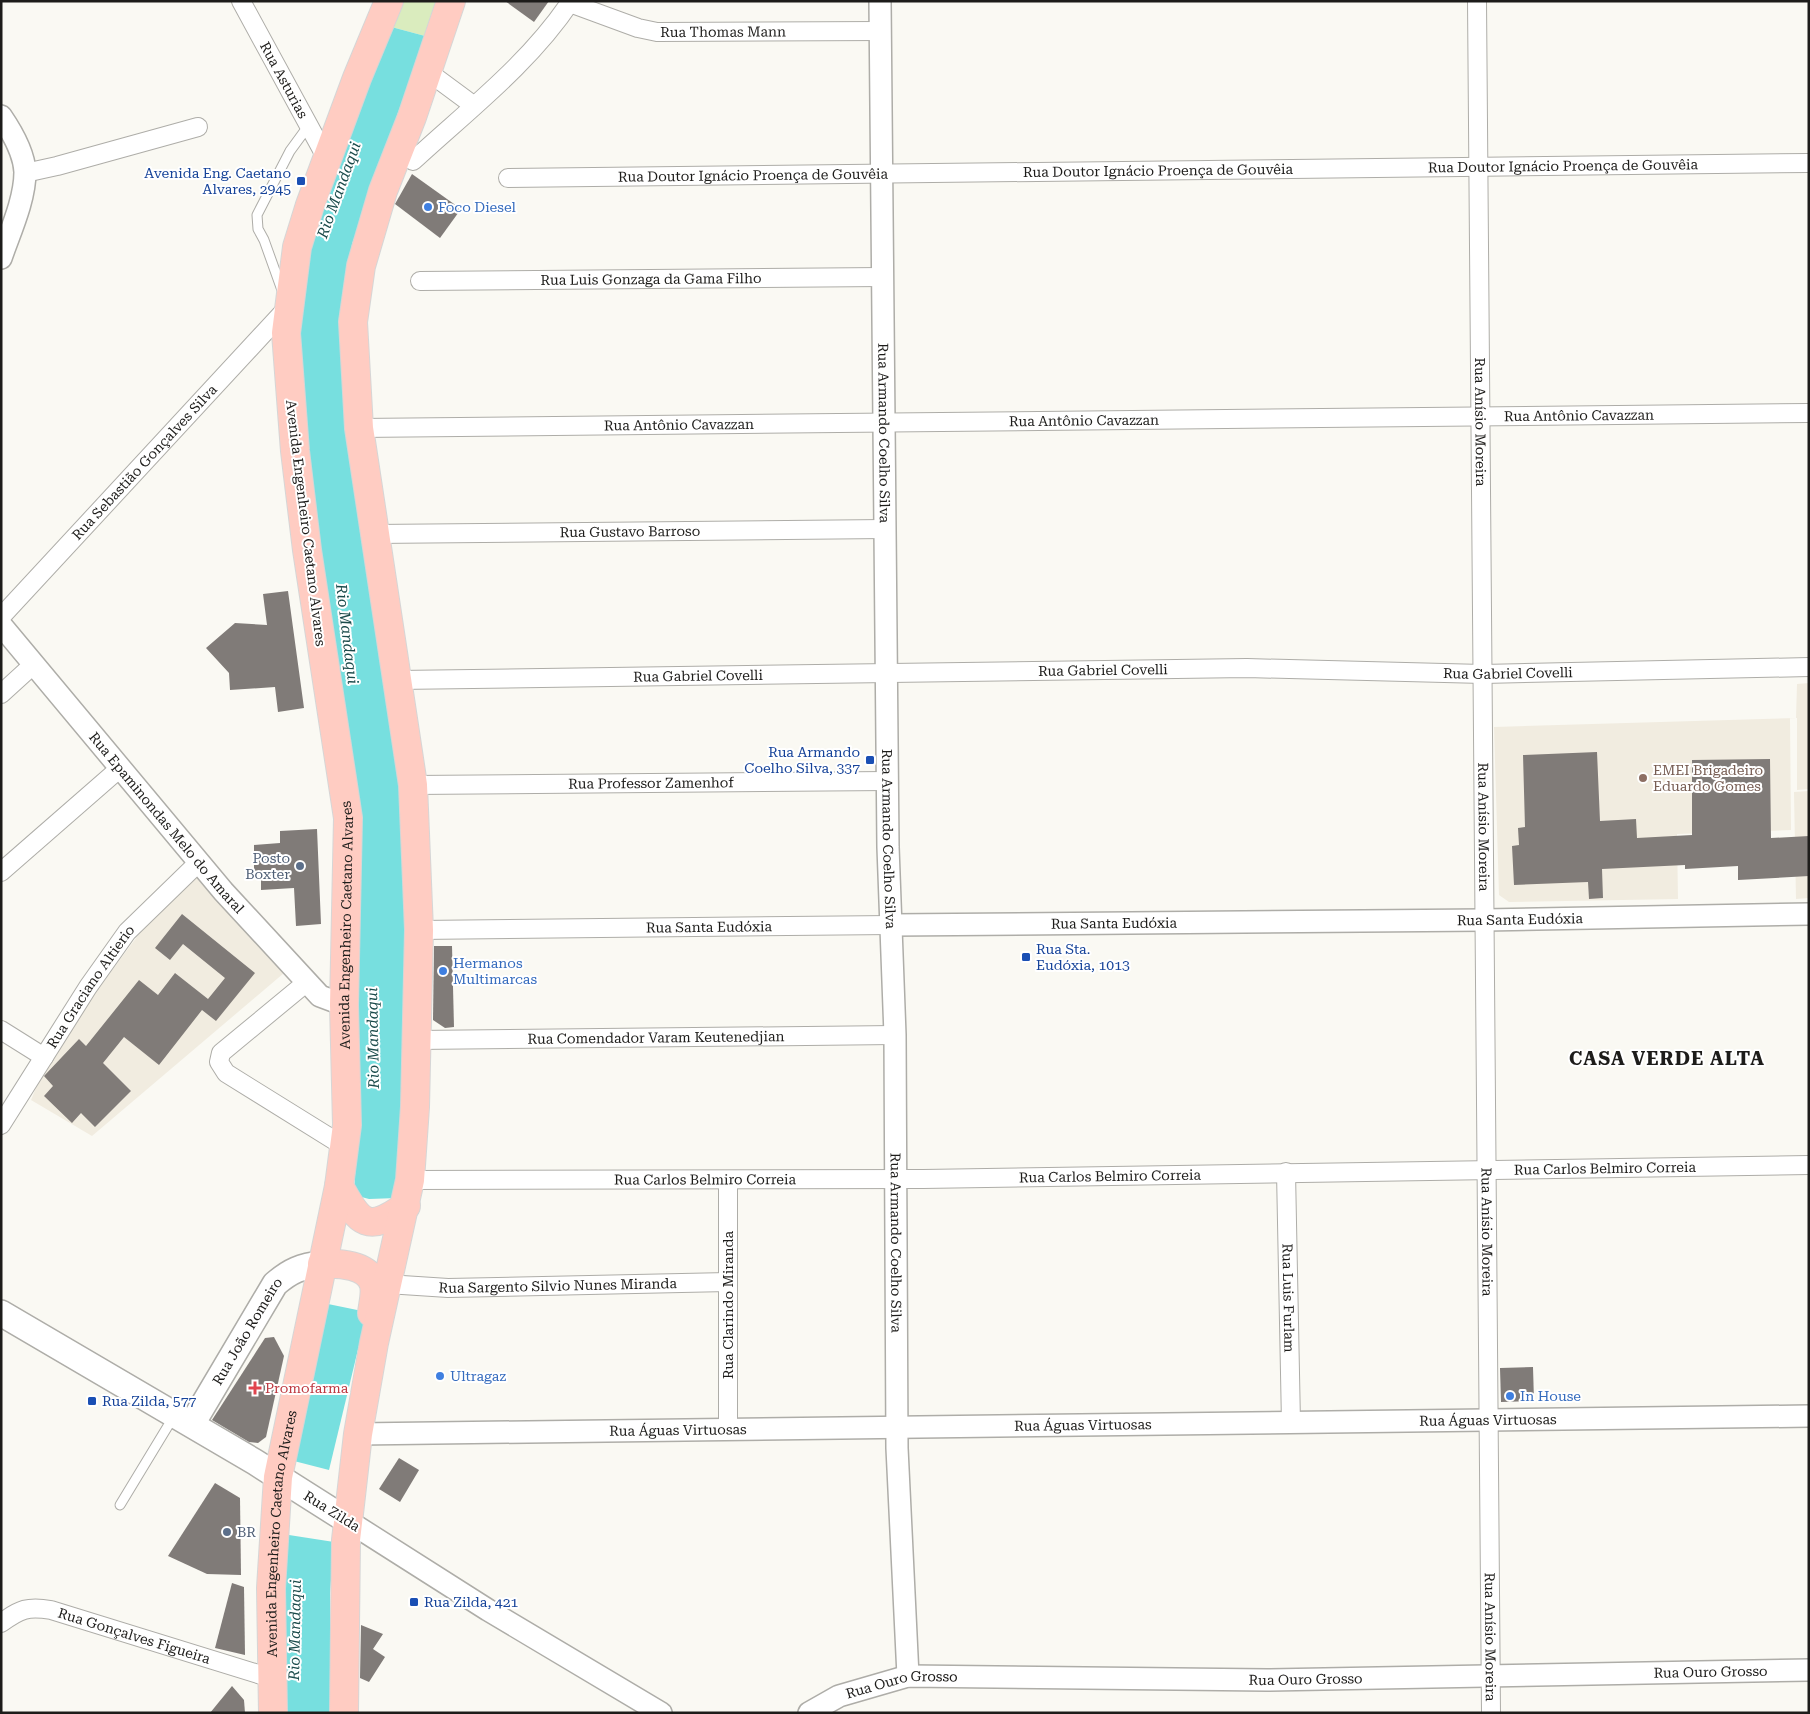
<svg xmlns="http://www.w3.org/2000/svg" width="1810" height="1714" font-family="'Roboto Serif',serif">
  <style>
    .built { fill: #f1ece0 }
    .green { fill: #daecbe }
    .water { fill: #77dfdf }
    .building { fill: #807b78 }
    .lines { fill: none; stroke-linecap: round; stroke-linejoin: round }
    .service-casing { stroke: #aeada8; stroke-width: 11 }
    .minor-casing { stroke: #aeada8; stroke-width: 20 }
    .tertiary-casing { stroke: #aeada8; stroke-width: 24 }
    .secondary-casing { stroke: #aeada8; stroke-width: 28 }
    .primary-casing { stroke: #d6d6d6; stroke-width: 30 }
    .service { stroke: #fff; stroke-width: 9 }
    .minor { stroke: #fff; stroke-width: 18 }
    .tertiary { stroke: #fff; stroke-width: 21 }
    .secondary { stroke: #fff; stroke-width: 25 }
    .primary { stroke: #ffccc2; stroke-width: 28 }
    .transit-dot { fill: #1a4fb4; stroke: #fff; stroke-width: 2 }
    .shop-dot { fill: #3f7fe0; stroke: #fff; stroke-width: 2 }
    .education-dot { fill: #8d6e63; stroke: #fff; stroke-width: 2 }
    .service-dot { fill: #5c6f8a; stroke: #fff; stroke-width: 2 }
    .health-dot { fill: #e0444e; stroke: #fff; stroke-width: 2 }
    .labels { text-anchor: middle; stroke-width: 4; stroke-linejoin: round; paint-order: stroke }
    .street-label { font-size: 14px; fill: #1d1c1a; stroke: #fff }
    .transit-label { font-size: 14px; fill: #164399; stroke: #fff; text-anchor: start }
    .shop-label { font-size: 14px; fill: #366cbe; stroke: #fff; text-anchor: start }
    .education-label { font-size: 14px; fill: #785e54; stroke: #fff; text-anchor: start }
    .service-label { font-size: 14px; fill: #4e5e75; stroke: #fff; text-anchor: end }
    .health-label { font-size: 14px; fill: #be3a42; stroke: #fff; text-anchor: start }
    .water-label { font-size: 15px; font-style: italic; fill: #1b4b4b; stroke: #fff }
    .district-label { font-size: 19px; font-weight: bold; letter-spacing: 1px; fill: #1d1c1a; stroke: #fff }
  </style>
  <rect width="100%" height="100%" fill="#faf9f3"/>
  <g class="built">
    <polygon points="1809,683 1809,789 1797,790 1797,718 1790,718 1791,830 1677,834 1678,899 1509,902 1499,895 1494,727 1796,718 1797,684"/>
    <polygon points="1809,791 1809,898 1796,899 1794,792"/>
    <polygon points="198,875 284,973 92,1136 31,1100 41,1076 87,1004 139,934"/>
  </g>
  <polygon class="green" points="394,1 440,1 425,36 384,25"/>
  <g class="water">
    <polygon points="384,25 425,36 352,244 341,337 344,406 399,779 405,881 406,1005 397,1198 369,1199 354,1195 359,1100 357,1007 295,401 301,253"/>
    <polygon points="328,1304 367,1312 329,1470 294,1461"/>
    <polygon points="289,1535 334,1542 330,1593 331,1713 287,1713 285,1569"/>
  </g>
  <g class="building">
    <polygon points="505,1 549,1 534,22"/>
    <polygon points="412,174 461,209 440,238 395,204"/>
    <polygon points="288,591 304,708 278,712 275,687 230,690 229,673 206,648 235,623 267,625 263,594"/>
    <polygon points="1597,752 1600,821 1636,819 1637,838 1692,835 1692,760 1770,759 1771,838 1809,836 1809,876 1738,880 1738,866 1685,869 1685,865 1602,869 1603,898 1589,899 1588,882 1514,885 1512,846 1519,845 1518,828 1525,827 1523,755"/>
    <polygon points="317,829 321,924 296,926 294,888 261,890 261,871 254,871 254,845 280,843 280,831"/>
    <polygon points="182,914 255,973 216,1021 202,1010 159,1065 124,1037 103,1063 131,1091 95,1127 81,1113 72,1123 44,1096 53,1086 44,1076 79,1039 86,1046 139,980 158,995 175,973 208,999 225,978 183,944 170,960 155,948"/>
    <polygon points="434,946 452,946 454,1027 445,1028 433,1020"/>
    <polygon points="274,1337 284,1356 266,1437 258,1443 249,1442 212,1420 265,1338"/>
    <polygon points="1533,1367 1534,1401 1501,1402 1500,1368"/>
    <polygon points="399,1458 419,1470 400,1502 379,1489"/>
    <polygon points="215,1483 240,1498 241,1575 207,1574 168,1556"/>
    <polygon points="232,1583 244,1587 245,1655 215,1648"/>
    <polygon points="361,1625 383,1634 373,1649 385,1657 369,1682 360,1678"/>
    <polygon points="232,1686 244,1700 245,1713 210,1713"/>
  </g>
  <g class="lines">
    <g class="service-casing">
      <g id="service">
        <polyline points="283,293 264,240 258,229 257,215 290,151 309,125"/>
        <polyline points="120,1505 174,1416"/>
      </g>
    </g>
    <g class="minor-casing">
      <g id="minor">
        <path id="s1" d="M241 1 327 159"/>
        <path id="s2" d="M1477 1 1491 1713"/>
        <path id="s3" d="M570 3 638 28 657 32 881 31"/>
        <polyline points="427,71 473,105"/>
        <path d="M413 161C467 111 529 64 571 1"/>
        <polyline points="25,173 57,166 198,127"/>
        <path id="s4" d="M508 178 1809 163"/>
        <path id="s5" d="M420 281 882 277"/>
        <path id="s6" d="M359 428 1809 413"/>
        <path id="s7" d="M374 534 885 529"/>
        <path id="s8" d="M1 617 287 308"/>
        <path id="s9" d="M398 680 1247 668 1483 674 1809 667"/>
        <polyline points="1,694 34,664"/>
        <path id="s10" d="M413 785 888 781"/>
        <polyline points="1,872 119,769"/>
        <path id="s11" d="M419 930 892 925"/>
        <polyline points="307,982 221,1053 219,1062 226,1073 345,1147"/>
        <polyline points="1,1030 44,1057"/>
        <path id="s12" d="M417 1040 895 1035"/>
        <path id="s13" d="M1 1125 88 987 127 932 198 863"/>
        <path id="s14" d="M1286 1172 1291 1423"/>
        <path id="s15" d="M410 1180 923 1179 1809 1165"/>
        <polyline points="728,1181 728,1429"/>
        <path id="s16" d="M387 1284 448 1288 728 1282"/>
        <path id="s17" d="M1 1623C20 1609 28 1606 51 1610L271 1678"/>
      </g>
    </g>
    <g class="tertiary-casing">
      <g id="tertiary">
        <path id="s18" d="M880 1 888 847 895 1035 897 1448 908 1676"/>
        <path d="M1 116C12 132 24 152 25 172 25 200 10 232 1 258"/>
        <path id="s19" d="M1 625 223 891 320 996 344 1005"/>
        <path id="s20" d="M892 925 1485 920 1809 914"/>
        <path id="s21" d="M358 1434 1809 1416"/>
        <polyline points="348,1521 488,1610 661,1713"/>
        <path id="s22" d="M809 1713 839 1696 908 1676 1267 1680 1809 1670"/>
      </g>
    </g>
    <g class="secondary-casing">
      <g id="secondary">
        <polyline points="1,1313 255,1462 348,1521"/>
        <path id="s23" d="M192 1424 275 1284C290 1271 301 1266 322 1264"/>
      </g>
    </g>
    <g class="primary-casing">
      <g id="primary">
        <path d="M339 1186C360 1225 368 1233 406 1206"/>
        <path d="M322 1264C338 1263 369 1264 374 1285 376 1293 373 1304 372 1313"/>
        <path id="s24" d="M273 1713 271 1588 278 1477 339 1186 347 1125 344 1005 348 818 307 550 295 451 286 333 297 247 310 205 357 78 389 1"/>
        <polyline points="344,1713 346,1540 358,1434 374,1343 410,1180 415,1107 419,930 413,785 359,428 353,322 361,266 383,191 412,117 451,1"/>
      </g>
    </g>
    <use href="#service" class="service"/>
    <use href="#minor" class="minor"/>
    <use href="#tertiary" class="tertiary"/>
    <use href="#secondary" class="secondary"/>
    <use href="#primary" class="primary"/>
  </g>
  <g class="transit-dot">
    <rect x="296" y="176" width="10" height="10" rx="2.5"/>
    <rect x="865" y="755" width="10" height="10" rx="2.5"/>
    <rect x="1021" y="952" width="10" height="10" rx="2.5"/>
    <rect x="87" y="1396" width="10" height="10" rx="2.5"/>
    <rect x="409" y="1597" width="10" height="10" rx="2.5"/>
  </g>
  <g class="shop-dot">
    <circle cx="428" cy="207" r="5"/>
    <circle cx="443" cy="971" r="5"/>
    <circle cx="440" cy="1376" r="5"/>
    <circle cx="1510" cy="1396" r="5"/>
  </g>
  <circle class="education-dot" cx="1643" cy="778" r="5"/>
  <g class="service-dot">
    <circle cx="300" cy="866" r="5"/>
    <circle cx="227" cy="1532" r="5"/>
  </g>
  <path class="health-dot" d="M252.5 1380.5h5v5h5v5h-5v5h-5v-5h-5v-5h5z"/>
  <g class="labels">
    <g class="street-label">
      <text dy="5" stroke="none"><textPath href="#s3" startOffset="158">Rua Thomas Mann</textPath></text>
      <text dy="5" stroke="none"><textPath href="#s1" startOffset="90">Rua Asturias</textPath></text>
      <text dy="5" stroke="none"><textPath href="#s4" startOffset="1055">Rua Doutor Ignácio Proença de Gouvêia</textPath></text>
      <text dy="5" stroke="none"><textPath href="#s4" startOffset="650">Rua Doutor Ignácio Proença de Gouvêia</textPath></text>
      <text dy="5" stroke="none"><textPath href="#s4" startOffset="245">Rua Doutor Ignácio Proença de Gouvêia</textPath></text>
      <text dy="5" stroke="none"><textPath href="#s5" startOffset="231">Rua Luis Gonzaga da Gama Filho</textPath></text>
      <text dy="5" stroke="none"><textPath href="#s6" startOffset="1220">Rua Antônio Cavazzan</textPath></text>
      <text dy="5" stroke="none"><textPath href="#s6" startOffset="725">Rua Antônio Cavazzan</textPath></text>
      <text dy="5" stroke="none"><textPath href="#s2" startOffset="421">Rua Anísio Moreira</textPath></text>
      <text dy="5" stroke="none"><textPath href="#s6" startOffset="320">Rua Antônio Cavazzan</textPath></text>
      <text dy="5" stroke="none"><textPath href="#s18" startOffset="432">Rua Armando Coelho Silva</textPath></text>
      <text dy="5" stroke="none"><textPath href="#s8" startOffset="211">Rua Sebastião Gonçalves Silva</textPath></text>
      <text transform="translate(306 523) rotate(83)" y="5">Avenida Engenheiro Caetano Alvares</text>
      <text dy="5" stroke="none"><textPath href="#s7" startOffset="256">Rua Gustavo Barroso</textPath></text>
      <text dy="5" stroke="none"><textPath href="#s9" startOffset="705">Rua Gabriel Covelli</textPath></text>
      <text dy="5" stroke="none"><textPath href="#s9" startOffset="1110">Rua Gabriel Covelli</textPath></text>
      <text dy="5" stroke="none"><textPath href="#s9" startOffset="300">Rua Gabriel Covelli</textPath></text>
      <text dy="5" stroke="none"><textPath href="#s10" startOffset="238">Rua Professor Zamenhof</textPath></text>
      <text dy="5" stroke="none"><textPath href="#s19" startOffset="258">Rua Epaminondas Melo do Amaral</textPath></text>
      <text dy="5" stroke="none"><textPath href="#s2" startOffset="826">Rua Anísio Moreira</textPath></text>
      <text dy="5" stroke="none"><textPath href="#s18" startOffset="838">Rua Armando Coelho Silva</textPath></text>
      <text dy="5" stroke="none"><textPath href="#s20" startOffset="628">Rua Santa Eudóxia</textPath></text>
      <text dy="5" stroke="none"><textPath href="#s20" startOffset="222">Rua Santa Eudóxia</textPath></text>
      <text dy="5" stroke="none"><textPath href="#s24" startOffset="795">Avenida Engenheiro Caetano Alvares</textPath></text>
      <text dy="5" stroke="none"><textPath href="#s11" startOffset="290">Rua Santa Eudóxia</textPath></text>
      <text dy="5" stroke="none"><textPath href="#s13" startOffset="165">Rua Graciano Altierio</textPath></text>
      <text dy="5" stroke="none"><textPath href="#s12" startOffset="239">Rua Comendador Varam Keutenedjian</textPath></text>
      <text dy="5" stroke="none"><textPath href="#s15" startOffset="1195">Rua Carlos Belmiro Correia</textPath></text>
      <text dy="5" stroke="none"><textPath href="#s15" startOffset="700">Rua Carlos Belmiro Correia</textPath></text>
      <text dy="5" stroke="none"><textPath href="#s15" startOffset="295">Rua Carlos Belmiro Correia</textPath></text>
      <text dy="5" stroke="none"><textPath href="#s2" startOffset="1231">Rua Anísio Moreira</textPath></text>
      <text dy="5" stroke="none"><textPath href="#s18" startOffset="1242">Rua Armando Coelho Silva</textPath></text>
      <text dy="5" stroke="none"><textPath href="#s16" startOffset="171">Rua Sargento Silvio Nunes Miranda</textPath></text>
      <text dy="5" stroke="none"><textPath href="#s14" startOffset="126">Rua Luis Furlam</textPath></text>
      <text transform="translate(728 1305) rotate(-90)" y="5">Rua Clarindo Miranda</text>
      <text dy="5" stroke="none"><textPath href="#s23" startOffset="108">Rua João Romeiro</textPath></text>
      <text dy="5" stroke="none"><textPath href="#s21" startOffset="1130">Rua Águas Virtuosas</textPath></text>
      <text dy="5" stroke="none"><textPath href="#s21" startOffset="725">Rua Águas Virtuosas</textPath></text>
      <text dy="5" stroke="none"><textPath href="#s21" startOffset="320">Rua Águas Virtuosas</textPath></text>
      <text transform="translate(332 1511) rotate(32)" y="5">Rua Zilda</text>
      <text dy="5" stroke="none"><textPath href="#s24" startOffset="180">Avenida Engenheiro Caetano Alvares</textPath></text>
      <text dy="5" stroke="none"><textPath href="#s17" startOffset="141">Rua Gonçalves Figueira</textPath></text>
      <text dy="5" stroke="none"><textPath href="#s2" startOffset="1636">Rua Anísio Moreira</textPath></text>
      <text dy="5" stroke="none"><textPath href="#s22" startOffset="909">Rua Ouro Grosso</textPath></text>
      <text dy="5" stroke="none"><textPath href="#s22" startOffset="504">Rua Ouro Grosso</textPath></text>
      <text dy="5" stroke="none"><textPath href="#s22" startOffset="99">Rua Ouro Grosso</textPath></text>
    </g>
    <g class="transit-label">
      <text x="291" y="178" text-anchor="end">Avenida Eng. Caetano<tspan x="291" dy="16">Alvares, 2945</tspan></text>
      <text x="860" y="757" text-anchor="end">Rua Armando<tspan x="860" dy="16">Coelho Silva, 337</tspan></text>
      <text x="1036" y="954">Rua Sta.<tspan x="1036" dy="16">Eudóxia, 1013</tspan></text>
      <text x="102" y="1406">Rua Zilda, 577</text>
      <text x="424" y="1607">Rua Zilda, 421</text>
    </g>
    <g class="shop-label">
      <text x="438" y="212">Foco Diesel</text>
      <text x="453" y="968">Hermanos<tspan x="453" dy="16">Multimarcas</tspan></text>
      <text x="450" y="1381">Ultragaz</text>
      <text x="1520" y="1401">In House</text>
    </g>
    <g class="education-label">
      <text x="1653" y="775">EMEI Brigadeiro<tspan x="1653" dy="16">Eduardo Gomes</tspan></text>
    </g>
    <g class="service-label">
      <text x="290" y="863">Posto<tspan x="290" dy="16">Boxter</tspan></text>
      <text x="237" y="1537" text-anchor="start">BR</text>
    </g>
    <g class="health-label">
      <text x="265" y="1393">Promofarma</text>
    </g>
    <g class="water-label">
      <text transform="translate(339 190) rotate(-70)" y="5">Rio Mandaqui</text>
      <text transform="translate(347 634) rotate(83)" y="5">Rio Mandaqui</text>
      <text transform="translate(373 1038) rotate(-91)" y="5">Rio Mandaqui</text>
      <text transform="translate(295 1630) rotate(-89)" y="5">Rio Mandaqui</text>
    </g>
    <g class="district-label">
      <text x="1667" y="1065">CASA VERDE ALTA</text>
    </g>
  </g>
  <rect width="1810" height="1714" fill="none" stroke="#1d1c1a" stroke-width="5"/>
</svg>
